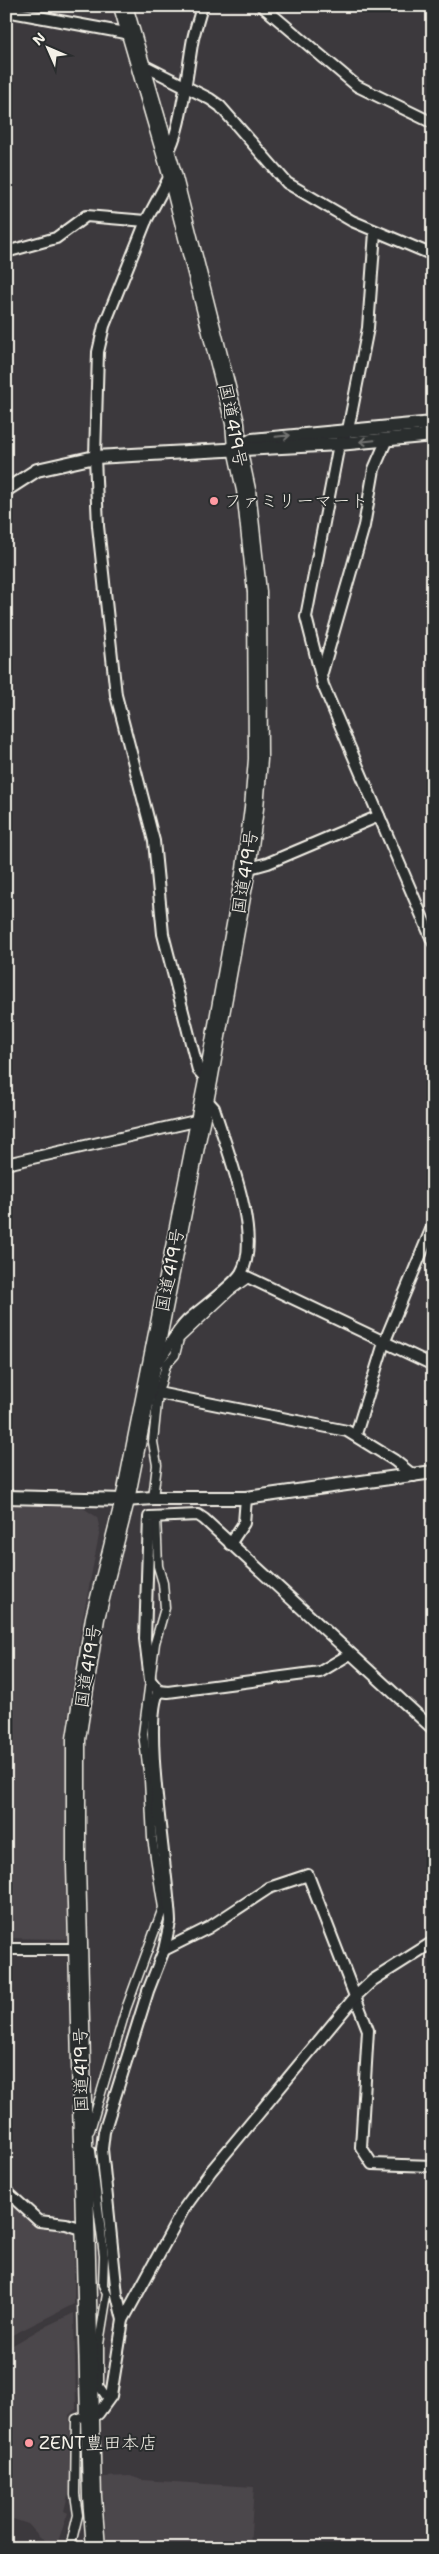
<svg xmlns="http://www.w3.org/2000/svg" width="439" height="2554" font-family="'Shantell Sans','Klee One',sans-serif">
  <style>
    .built { fill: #4c464b }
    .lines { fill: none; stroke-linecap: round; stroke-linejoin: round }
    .pedestrian-casing { stroke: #f4f1e8; stroke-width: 11 }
    .minor-casing { stroke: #f4f1e8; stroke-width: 14 }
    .tertiary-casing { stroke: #f4f1e8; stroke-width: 16 }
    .trunk-casing { stroke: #f4f1e8; stroke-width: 21 }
    .pedestrian { stroke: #2a2d2e; stroke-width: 8 }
    .minor { stroke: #2a2d2e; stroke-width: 10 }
    .tertiary { stroke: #2a2d2e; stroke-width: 12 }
    .trunk { stroke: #2a2d2e; stroke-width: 18 }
    .oneway { stroke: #71726f }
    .poi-dot { fill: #ff9aa2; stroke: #2a2d2e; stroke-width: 2 }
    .labels { text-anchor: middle; stroke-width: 4; stroke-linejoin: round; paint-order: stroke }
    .street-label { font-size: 18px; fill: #f4f1e8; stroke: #2a2d2e }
    .poi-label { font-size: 18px; fill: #f4f1e8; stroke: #2a2d2e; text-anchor: start }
  </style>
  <rect width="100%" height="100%" fill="#3c393d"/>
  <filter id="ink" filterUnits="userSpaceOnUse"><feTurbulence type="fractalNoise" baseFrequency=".02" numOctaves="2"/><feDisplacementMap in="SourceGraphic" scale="10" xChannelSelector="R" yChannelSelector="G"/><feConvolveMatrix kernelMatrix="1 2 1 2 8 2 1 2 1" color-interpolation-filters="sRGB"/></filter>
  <g filter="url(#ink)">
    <g class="built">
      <polygon points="6,1505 83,1508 97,1517 100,1530 81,1628 67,1724 71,1939 6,1938"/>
      <polygon points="6,2196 33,2222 74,2233 74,2304 6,2338"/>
      <polygon points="74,2313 76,2409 69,2415 70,2487 64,2511 68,2513 56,2547 40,2537 28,2524 13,2519 6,2530 6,2349 42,2328"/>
      <polygon points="130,2476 142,2480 254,2487 250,2548 107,2548 102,2477"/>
    </g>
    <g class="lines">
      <g class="pedestrian-casing">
        <g id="pedestrian">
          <polyline points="153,1498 157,1465 153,1442 158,1393 166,1365 175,1355 179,1339 230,1291 248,1278"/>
          <polyline points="90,2130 126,2009 163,1908 152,1838 149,1779 143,1734 155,1643 165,1608 163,1583 158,1566 156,1516"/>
          <polyline points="91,2151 104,2256 103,2285 107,2294 99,2343 99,2386 108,2399"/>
          <polyline points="70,2548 78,2515 75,2494 76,2419 91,2414"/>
        </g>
      </g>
      <g class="minor-casing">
        <g id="minor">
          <polyline points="262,6 357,86 433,123"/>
          <polyline points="6,11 131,34"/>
          <polyline points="139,63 210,99 220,106 287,183 352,221 433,255"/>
          <path d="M166 154C180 140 188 67 192 44 194 31 199 19 202 6"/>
          <polyline points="171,174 146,221 104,326 98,352 95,457 98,526 116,695 154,841 163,934 198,1070 208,1081"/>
          <polyline points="6,252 56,238 86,216 146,221"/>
          <polyline points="387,439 374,469 364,526 321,676 323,685 433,942"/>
          <polyline points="321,676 306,617 339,444 348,430 368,328 375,232"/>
          <polyline points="246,869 268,863 379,816"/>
          <polyline points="6,1164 200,1120"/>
          <polyline points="241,1274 433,1365"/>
          <path d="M154 1367C166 1353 173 1335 187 1321 200 1309 233 1286 241 1273 263 1237 226 1148 214 1108L204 1097"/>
          <polyline points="145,1393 158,1393 347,1431 394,1460 414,1476"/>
          <polyline points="356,1434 384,1343 433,1225"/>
          <polyline points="230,1544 244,1523 246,1498"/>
          <polyline points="350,1654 320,1672 168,1692 159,1691 150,1680 145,1639 149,1517 198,1515 204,1519 433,1729"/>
          <polyline points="6,1949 79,1949"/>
          <polyline points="164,1950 208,1928 269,1888 308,1875 368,2030 361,2147 372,2164 433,2166"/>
          <polyline points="6,2191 39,2221 66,2224 85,2230"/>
          <path d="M123 2320 117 2295 102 2149 104 2132 148 1991 164 1950 170 1922C169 1878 141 1722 159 1691"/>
          <polyline points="91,2414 98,2414 111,2396 123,2320 183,2210 211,2171 355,1997 373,1980 433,1942"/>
        </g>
      </g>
      <g class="tertiary-casing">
        <g id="tertiary">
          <polyline points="237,448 252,440 433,423"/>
          <polyline points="6,490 37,470 95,457 339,444 433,435"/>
          <polyline points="6,1497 125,1500 153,1498 246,1498 433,1472"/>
        </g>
      </g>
      <g class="trunk-casing">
        <polyline id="trunk" points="96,2548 92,2497 76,1865 76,1739 95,1618 125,1500 208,1081 246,869 254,808 258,759 257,592 246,490 237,448 235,423 172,174 123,6"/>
      </g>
      <use href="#pedestrian" class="pedestrian"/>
      <use href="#minor" class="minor"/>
      <use href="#tertiary" class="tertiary"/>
      <use href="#trunk" class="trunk"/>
    </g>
    <defs><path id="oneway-shaft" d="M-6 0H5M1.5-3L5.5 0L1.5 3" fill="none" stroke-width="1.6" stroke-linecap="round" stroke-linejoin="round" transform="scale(1.25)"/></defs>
    <g class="oneway">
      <use href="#oneway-shaft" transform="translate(283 436) rotate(-6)"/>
      <use href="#oneway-shaft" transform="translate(367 441) rotate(174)"/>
    </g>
  </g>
  <g class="poi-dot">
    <circle cx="214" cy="501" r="5"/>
    <circle cx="29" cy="2443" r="5"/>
  </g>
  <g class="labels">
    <g class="street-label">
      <text transform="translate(233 425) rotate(79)" y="6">国道419号</text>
      <text transform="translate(245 872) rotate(-81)" y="6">国道419号</text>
      <text transform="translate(170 1270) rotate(-79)" y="6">国道419号</text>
      <text transform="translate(88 1666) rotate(-81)" y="6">国道419号</text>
      <text transform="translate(81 2070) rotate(-91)" y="6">国道419号</text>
    </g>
    <g class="poi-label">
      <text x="224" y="507">ファミリーマート</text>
      <text x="39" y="2449">ZENT豊田本店</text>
    </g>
  </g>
  <rect width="439" height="2554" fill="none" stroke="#2a2d2e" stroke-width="25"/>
  <rect x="12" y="12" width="414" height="2529" fill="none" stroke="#f4f1e8" stroke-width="2" filter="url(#ink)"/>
  <g transform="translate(48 48) rotate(315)" stroke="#2a2d2e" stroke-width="4" paint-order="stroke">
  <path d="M0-4L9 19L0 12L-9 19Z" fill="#f4f1e8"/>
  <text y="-8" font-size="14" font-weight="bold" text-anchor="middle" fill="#f4f1e8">N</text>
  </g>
</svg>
